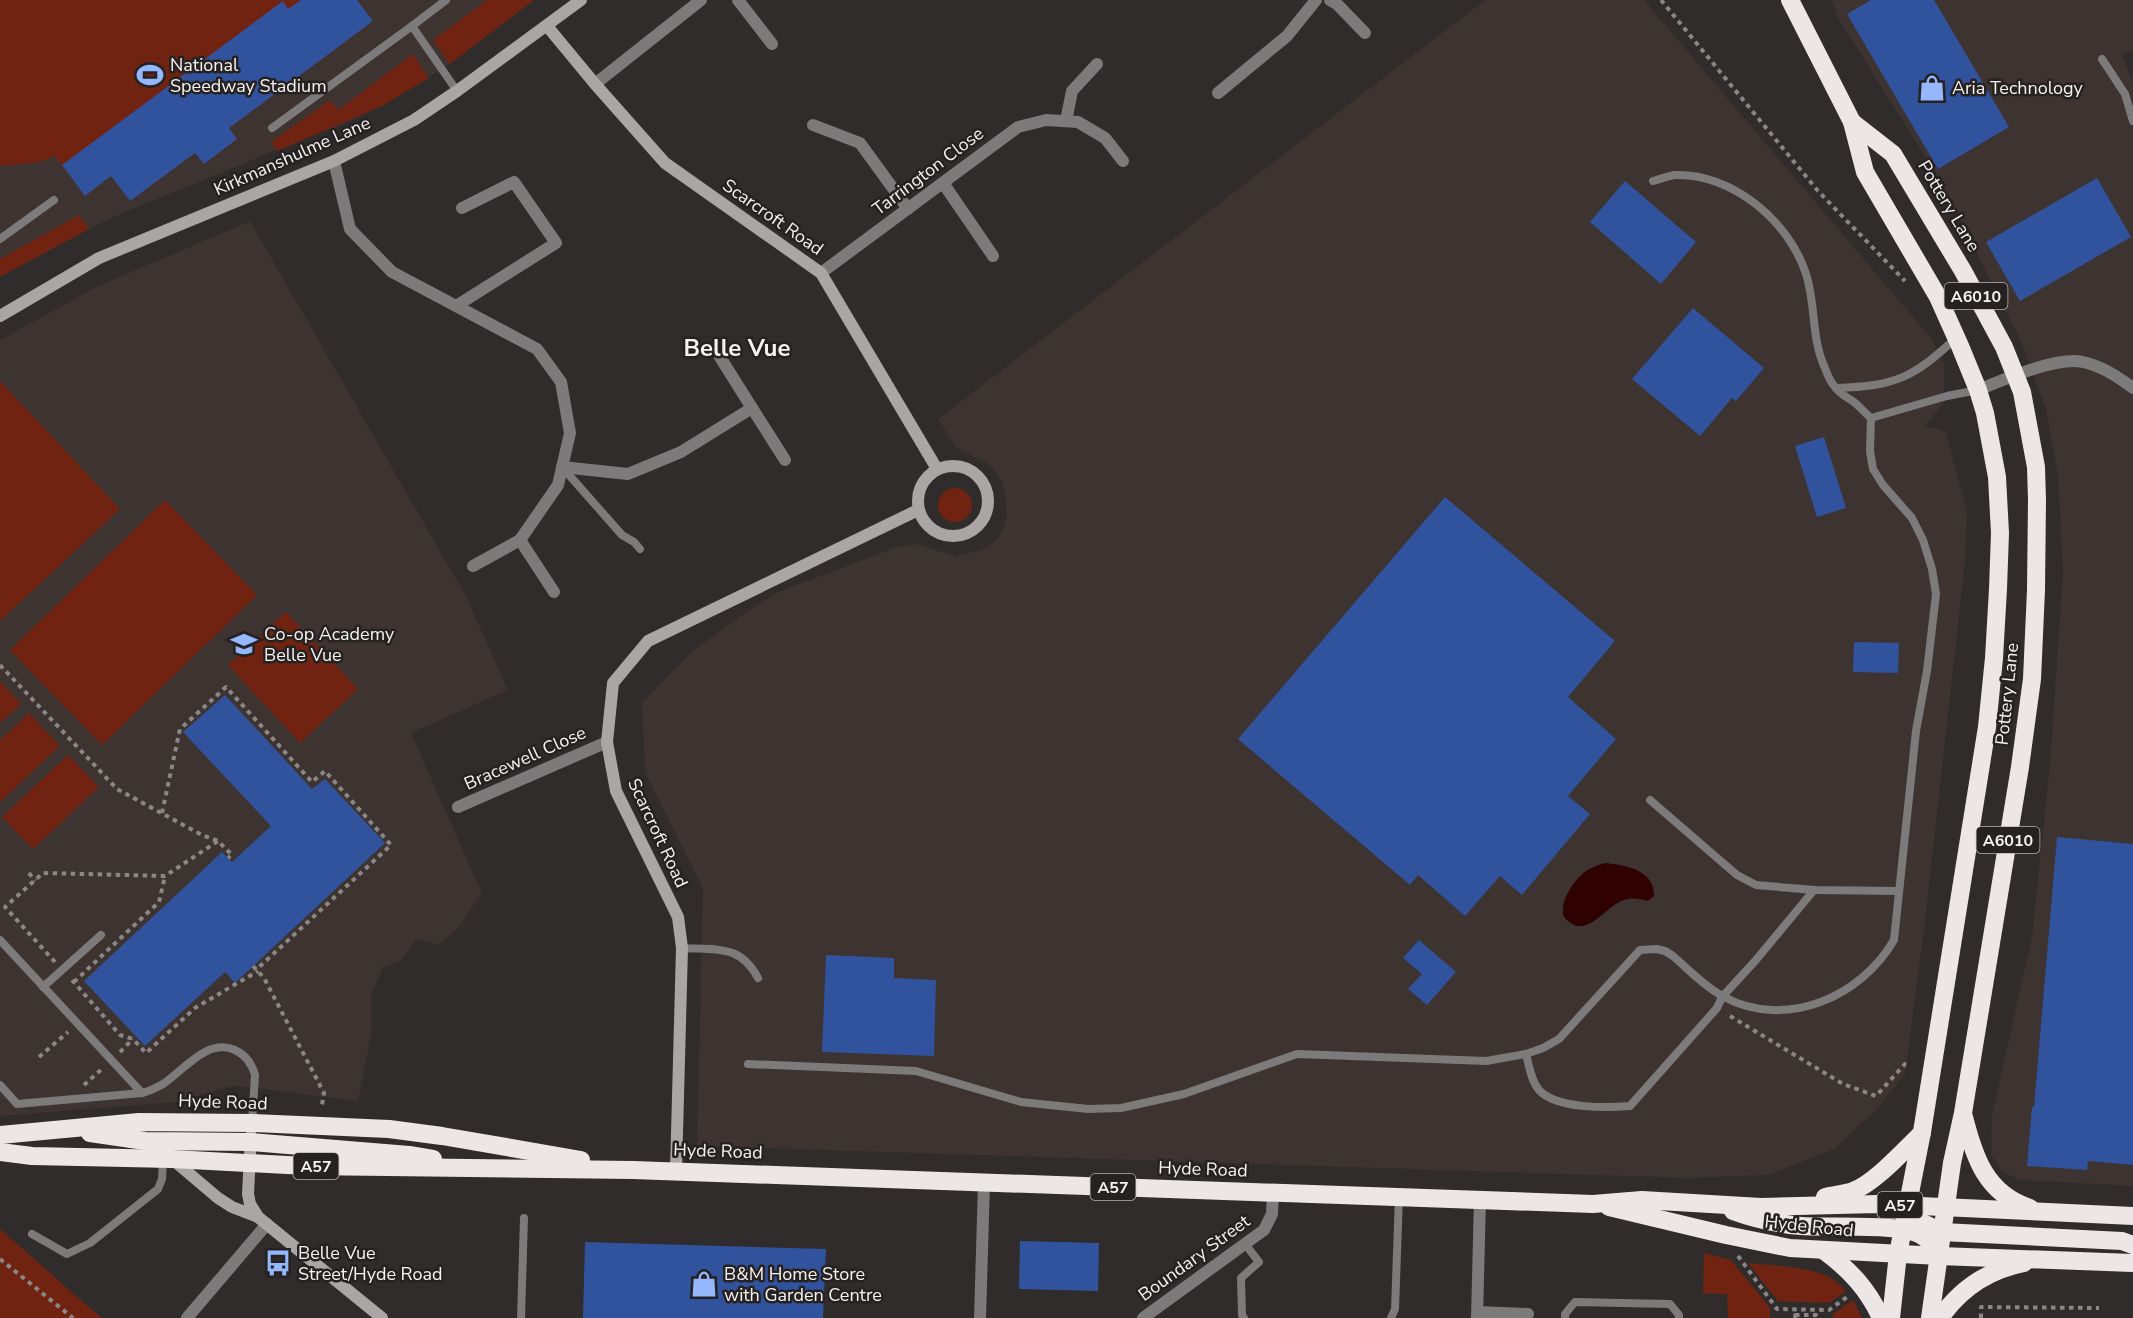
<svg xmlns="http://www.w3.org/2000/svg" width="2133" height="1318" font-family="'Nunito Sans',sans-serif">
  <style>
    .built { fill: #3d3331 }
    .green { fill: #712312 }
    .water { fill: #2f0100 }
    .building { fill: #31539d }
    .lines { fill: none; stroke-linecap: round; stroke-linejoin: round }
    .path { stroke: #8a8786; stroke-width: 4; stroke-dasharray: 4.5 4.5; stroke-linecap: butt }
    .lane { stroke: #7c7a7a; stroke-width: 8 }
    .street { stroke: #7c7a7a; stroke-width: 12 }
    .secondary { stroke: #aaa6a6; stroke-width: 12 }
    .highway { stroke: #ece7e6; stroke-width: 18 }
    .labels { text-anchor: middle; stroke-width: 5; stroke-linejoin: round; paint-order: stroke }
    .shield { fill: #252221; stroke: #b7b4b3; stroke-width: 1.5 }
    .shield-label { font-size: 16px; font-weight: bold; fill: #f5f3f2 }
    .poi-label { font-size: 18px; fill: #f5f3f2; stroke: #252221; text-anchor: start }
    .street-label { font-size: 18px; fill: #f5f3f2; stroke: #252221 }
    .district-label { font-size: 24px; font-weight: bold; fill: #f5f3f2; stroke: #252221 }
  </style>
  <rect width="100%" height="100%" fill="#2f2c2b"/>
  <g class="built">
    <polygon points="0,0 534,0 442,69 382,106 335,128 323,131 104,221 0,277"/>
    <polygon points="1485,0 1644,0 1913,317 1932,340 1944,364 1944,402 1924,427 1939,429 1946,433 1967,512 1965,562 1924,930 1905,1074 1875,1111 1834,1149 1768,1175 1688,1178 697,1146 703,888 645,772 642,703 693,651 746,612 781,591 894,548 916,544 956,556 982,550 994,542 1003,530 1007,517 1005,493 1002,482 996,472 984,461 956,447 938,419"/>
    <polygon points="1832,0 2133,0 2133,51 2121,54 2133,82 2133,1186 2019,1180 2002,1171 1991,1155 1992,1115 2032,937 2050,763 2063,572 2058,477 2046,409 2020,339 1939,179 1837,16"/>
    <polygon points="250,221 467,598 508,690 411,733 482,893 459,927 439,945 416,939 401,961 383,967 371,995 371,1035 358,1101 239,1086 231,1086 177,1102 0,1116 0,340 98,286"/>
  </g>
  <g class="green">
    <polygon points="0,0 357,0 373,21 229,128 237,139 204,164 195,153 130,201 111,176 85,196 55,156 40,162 0,166"/>
    <polygon points="487,0 534,0 450,64 433,40"/>
    <polygon points="413,54 429,78 382,106 277,151 271,142 330,100 338,110"/>
    <polygon points="79,215 89,229 0,277 0,259"/>
    <polygon points="0,381 120,509 0,621"/>
    <circle cx="955" cy="505" r="17"/>
    <polygon points="165,500 257,595 102,745 10,650"/>
    <polygon points="286,612 358,689 300,743 228,665"/>
    <polygon points="0,681 21,704 0,723"/>
    <polygon points="29,713 60,746 0,802 0,740"/>
    <polygon points="68,755 99,787 33,849 2,817"/>
    <path d="M0 1229C34 1258 67 1289 102 1318H0Z"/>
    <polygon points="1704,1253 1731,1260 1770,1308 1770,1318 1728,1318 1727,1294 1703,1293"/>
    <path d="M1748 1263C1779 1267 1825 1264 1846 1291L1829 1303 1778 1301Z"/>
    <polygon points="1853,1300 1862,1318 1833,1318 1833,1314"/>
  </g>
  <path class="water" d="M1605 863C1625 865 1655 870 1654 896L1648 901C1640 899 1632 897 1624 900 1604 906 1586 943 1564 917 1559 901 1574 880 1586 871 1592 867 1599 865 1605 863Z"/>
  <g class="building">
    <polygon points="301,0 357,0 373,21 229,128 237,139 204,164 195,153 130,201 111,176 85,196 62,165 283,1 288,9"/>
    <polygon points="1871,0 1934,0 2009,127 1938,169 1847,14"/>
    <polygon points="2097,178 2131,237 2020,301 1986,242"/>
    <polygon points="1625,181 1696,242 1661,284 1590,222"/>
    <polygon points="1693,308 1764,368 1736,401 1732,398 1700,436 1632,379"/>
    <polygon points="1824,437 1846,508 1817,517 1795,446"/>
    <polygon points="1445,497 1615,641 1568,697 1616,739 1568,796 1590,814 1522,895 1500,876 1465,916 1418,875 1410,885 1238,739"/>
    <polygon points="1854,642 1899,643 1898,673 1853,672"/>
    <polygon points="225,695 312,789 325,779 385,843 235,983 225,972 145,1046 84,981 222,852 232,862 271,826 183,732"/>
    <polygon points="2057,837 2133,844 2133,1165 2088,1161 2087,1170 2027,1166 2032,1107 2034,1107"/>
    <polygon points="1419,940 1456,972 1427,1005 1408,989 1422,974 1403,958"/>
    <polygon points="826,955 894,958 894,978 936,980 934,1056 822,1052"/>
    <polygon points="1020,1241 1099,1243 1098,1291 1019,1289"/>
    <polygon points="585,1242 826,1249 823,1318 583,1318"/>
  </g>
  <g class="lines">
    <g class="path">
      <polyline points="1661,0 1818,191 1905,281"/>
      <polyline points="0,665 117,789 202,835 218,841 232,855 228,858"/>
      <polyline points="162,813 180,729 226,687 312,782 325,771 391,845 257,969"/>
      <polyline points="29,873 35,881"/>
      <polyline points="55,962 5,907 43,873 165,876 218,841"/>
      <polyline points="253,966 264,978 324,1093 322,1105"/>
      <polyline points="72,980 120,1035 133,1039 146,1053 195,1008 258,971"/>
      <polyline points="74,982 159,902 165,876"/>
      <polyline points="1730,1016 1843,1084 1876,1096 1905,1064 1910,1064"/>
      <polyline points="120,1052 133,1039"/>
      <polyline points="39,1057 68,1032"/>
      <polyline points="84,1085 103,1068"/>
      <polyline points="1738,1256 1777,1309 1829,1310 1847,1297"/>
      <polyline points="0,1259 73,1318"/>
      <polyline points="1795,1315 1816,1315 1819,1318"/>
      <polyline points="1795,1318 1796,1309"/>
      <polyline points="1981,1318 1981,1307 2099,1308"/>
    </g>
    <g class="lane">
      <polyline points="446,0 412,26 457,91"/>
      <polyline points="2102,59 2125,94 2133,121"/>
      <polyline points="272,128 412,26"/>
      <polyline points="0,239 54,200"/>
      <path d="M1836 388C1896 386 1913 378 1957 337"/>
      <polyline points="1871,418 1947,396 1978,390"/>
      <polyline points="562,467 622,535 634,542 640,549"/>
      <polyline points="1650,800 1737,875 1756,885 1814,890 1899,891"/>
      <polyline points="0,940 142,1093"/>
      <path d="M682 948C716 950 740 944 758 978"/>
      <polyline points="43,987 101,935"/>
      <path d="M1526 1054C1529 1065 1531 1081 1539 1090 1556 1109 1607 1108 1630 1106L1717 1008 1722 997 1756 960 1814 890"/>
      <path d="M748 1064 916 1071 1021 1102 1088 1109 1121 1108 1184 1094 1297 1054 1486 1061 1526 1054 1543 1048 1559 1039 1640 950 1656 949 1665 951 1673 956C1689 970 1705 987 1724 997 1786 1030 1861 997 1894 940L1916 731 1927 671 1936 594 1932 569 1923 540 1912 518 1883 485 1873 469 1870 451 1871 418C1865 413 1860 407 1854 402 1848 398 1840 394 1836 388 1831 383 1827 374 1825 368 1811 339 1816 304 1806 274 1789 221 1732 173 1675 175 1668 176 1660 179 1653 181"/>
      <path d="M0 1085 17 1104 142 1093C150 1091 156 1088 163 1084 185 1069 207 1038 235 1050 246 1055 252 1064 255 1075L252 1123"/>
      <polyline points="32,1234 67,1254 90,1243 158,1189 162,1179 163,1159"/>
      <polyline points="521,1318 524,1218"/>
      <polyline points="1244,1318 1242,1315 1241,1278 1259,1262 1245,1244"/>
      <polyline points="1391,1318 1395,1309 1399,1196"/>
      <polyline points="1565,1318 1565,1314 1575,1302 1670,1304 1679,1315 1679,1318"/>
    </g>
    <g class="street">
      <polyline points="738,0 772,44"/>
      <polyline points="1330,0 1337,4 1365,33"/>
      <polyline points="595,84 701,0"/>
      <polyline points="1218,93 1287,36 1316,0"/>
      <polyline points="1066,121 1072,91 1097,64"/>
      <polyline points="813,125 860,143 908,209"/>
      <polyline points="334,161 350,229 392,272 537,349 561,382 570,433 558,485 520,540 473,566"/>
      <polyline points="943,183 993,256"/>
      <polyline points="821,273 1018,127 1046,120 1078,122 1105,138 1123,161"/>
      <polyline points="456,306 556,243 514,182 462,208"/>
      <path d="M1978 390C2003 380 2057 356 2083 362 2102 366 2118 377 2133 388"/>
      <polyline points="752,408 785,460"/>
      <polyline points="562,467 628,474 681,452 752,408 720,357"/>
      <polyline points="520,540 554,592"/>
      <polyline points="458,807 607,742"/>
      <polyline points="1478,1312 1528,1314"/>
      <polyline points="187,1318 267,1224"/>
      <polyline points="980,1318 984,1183"/>
      <polyline points="1143,1318 1264,1230 1272,1214 1273,1192"/>
      <polyline points="1477,1318 1480,1199"/>
    </g>
    <g class="secondary">
      <polyline points="547,26 595,84 665,163 821,273 937,469"/>
      <polyline points="0,316 99,258 334,161 414,120 457,91 581,0"/>
      <circle cx="953" cy="501" r="35"/>
      <polyline points="251,1136 248,1194 250,1204 258,1217 382,1318"/>
      <polyline points="172,1159 218,1198 232,1207 258,1217"/>
      <polyline points="676,1171 682,948 678,917 616,791 607,742 613,683 648,641 918,510"/>
    </g>
    <g class="highway">
      <polyline points="1790,0 1852,122 1865,172 1938,297 1960,346 1978,390 1985,413 1997,477 2000,533 1998,589 1994,658 1987,727 1922,1132 1898,1254 1891,1318"/>
      <polyline points="1852,122 1893,154 1963,271 2004,347 2022,392 2036,467 2037,500 2036,590 2032,679 2020,767 1963,1113 1952,1163 1930,1318"/>
      <path d="M1964 1117C1974 1157 1986 1194 2030 1208"/>
      <polyline points="90,1133 145,1141 251,1142 409,1155 433,1159"/>
      <polyline points="0,1135 139,1122 252,1123 389,1129 442,1136 581,1160"/>
      <polyline points="0,1152 32,1156 172,1159 306,1166 633,1170 1593,1204 1642,1200 1761,1207 1877,1204 2133,1216"/>
      <path d="M1825 1197C1834 1195 1844 1194 1853 1191 1875 1183 1904 1150 1922 1133"/>
      <polyline points="1907,1205 1917,1220 1942,1232 2122,1241 2133,1245"/>
      <polyline points="1609,1207 1726,1235 1790,1248 1939,1256 2133,1263"/>
      <path d="M1733 1211C1755 1219 1778 1224 1801 1226 1829 1228 1899 1223 1921 1235 1930 1240 1934 1247 1939 1256"/>
      <path d="M1823 1250C1849 1269 1868 1289 1881 1318"/>
      <path d="M1940 1318C1961 1288 1988 1270 2024 1263"/>
    </g>
  </g>
  <defs>
    <g id="stadium-bare" transform="scale(2.07)"><path d="M0-5a6.5 5 0 1 0 0 10a6.5 5 0 1 0 0-10ZM-3.5-1.8h7v3.6h-7Z" fill="#94b7fd" stroke="#252221" stroke-width="2.5" paint-order="stroke"/></g>
    <g id="shop-bare" transform="scale(2.07)"><path d="M-5-2.5h2.3a2.7 3.5 0 0 1 5.4 0H5L5.5 6h-11ZM-1.5-2.5h3a1.5 2.3 0 0 0-3 0Z" fill="#94b7fd" stroke="#252221" stroke-width="2.5" paint-order="stroke"/></g>
    <g id="school-bare" transform="scale(2.07)"><path d="M0-5L7-2L0 1L-7-2ZM-4 1L0 2.5L4 1V4Q0 6-4 4Z" fill="#94b7fd" stroke="#252221" stroke-width="2.5" paint-order="stroke"/></g>
    <g id="bus-bare" transform="scale(2.07)"><path d="M-5-6H5V4H4V6H2V4H-2V6H-4V4H-5ZM-3.5-4V0h7V-4ZM-3.5 1.2v1.5H-2V1.2ZM2 1.2v1.5H3.5V1.2Z" fill="#94b7fd" stroke="#252221" stroke-width="2.5" paint-order="stroke"/></g>
  </defs>
  <g fill-rule="evenodd">
    <use href="#stadium-bare" x="150" y="75"/>
    <use href="#shop-bare" x="1932" y="88"/>
    <use href="#school-bare" x="244" y="644"/>
    <use href="#bus-bare" x="278" y="1263"/>
    <use href="#shop-bare" x="704" y="1284"/>
  </g>
  <g class="labels">
    <g class="shield">
      <rect x="1944.5" y="283" width="63" height="26" rx="4.5"/>
      <rect x="1976.5" y="827" width="63" height="26" rx="4.5"/>
      <rect x="293.5" y="1153" width="45" height="26" rx="4.5"/>
      <rect x="1090.5" y="1174" width="45" height="26" rx="4.5"/>
      <rect x="1877.5" y="1192" width="45" height="26" rx="4.5"/>
    </g>
    <g class="shield-label">
      <text x="1976" y="302">A6010</text>
      <text x="2008" y="846">A6010</text>
      <text x="316" y="1172">A57</text>
      <text x="1113" y="1193">A57</text>
      <text x="1900" y="1211">A57</text>
    </g>
    <g class="poi-label">
      <text x="170" y="71">National<tspan x="170" dy="21">Speedway Stadium</tspan></text>
      <text x="1952" y="94">Aria Technology</text>
      <text x="264" y="640">Co-op Academy<tspan x="264" dy="21">Belle Vue</tspan></text>
      <text x="298" y="1259">Belle Vue<tspan x="298" dy="21">Street/Hyde Road</tspan></text>
      <text x="724" y="1280">B&amp;M Home Store<tspan x="724" dy="21">with Garden Centre</tspan></text>
    </g>
    <g class="street-label">
      <text transform="translate(292 156) rotate(-24)" y="6">Kirkmanshulme Lane</text>
      <text transform="translate(928 171) rotate(-37)" y="6">Tarrington Close</text>
      <text transform="translate(1949 206) rotate(59)" y="6">Pottery Lane</text>
      <text transform="translate(773 217) rotate(35)" y="6">Scarcroft Road</text>
      <text transform="translate(2007 694) rotate(-84)" y="6">Pottery Lane</text>
      <text transform="translate(525 758) rotate(-24)" y="6">Bracewell Close</text>
      <text transform="translate(658 833) rotate(65)" y="6">Scarcroft Road</text>
      <text transform="translate(223 1102) rotate(2)" y="6">Hyde Road</text>
      <text transform="translate(718 1151) rotate(2)" y="6">Hyde Road</text>
      <text transform="translate(1203 1169) rotate(2)" y="6">Hyde Road</text>
      <text transform="translate(1809 1226) rotate(6)" y="6">Hyde Road</text>
      <text transform="translate(1194 1258) rotate(-36)" y="6">Boundary Street</text>
    </g>
    <g class="district-label">
      <text x="737" y="356">Belle Vue</text>
    </g>
  </g>
</svg>
